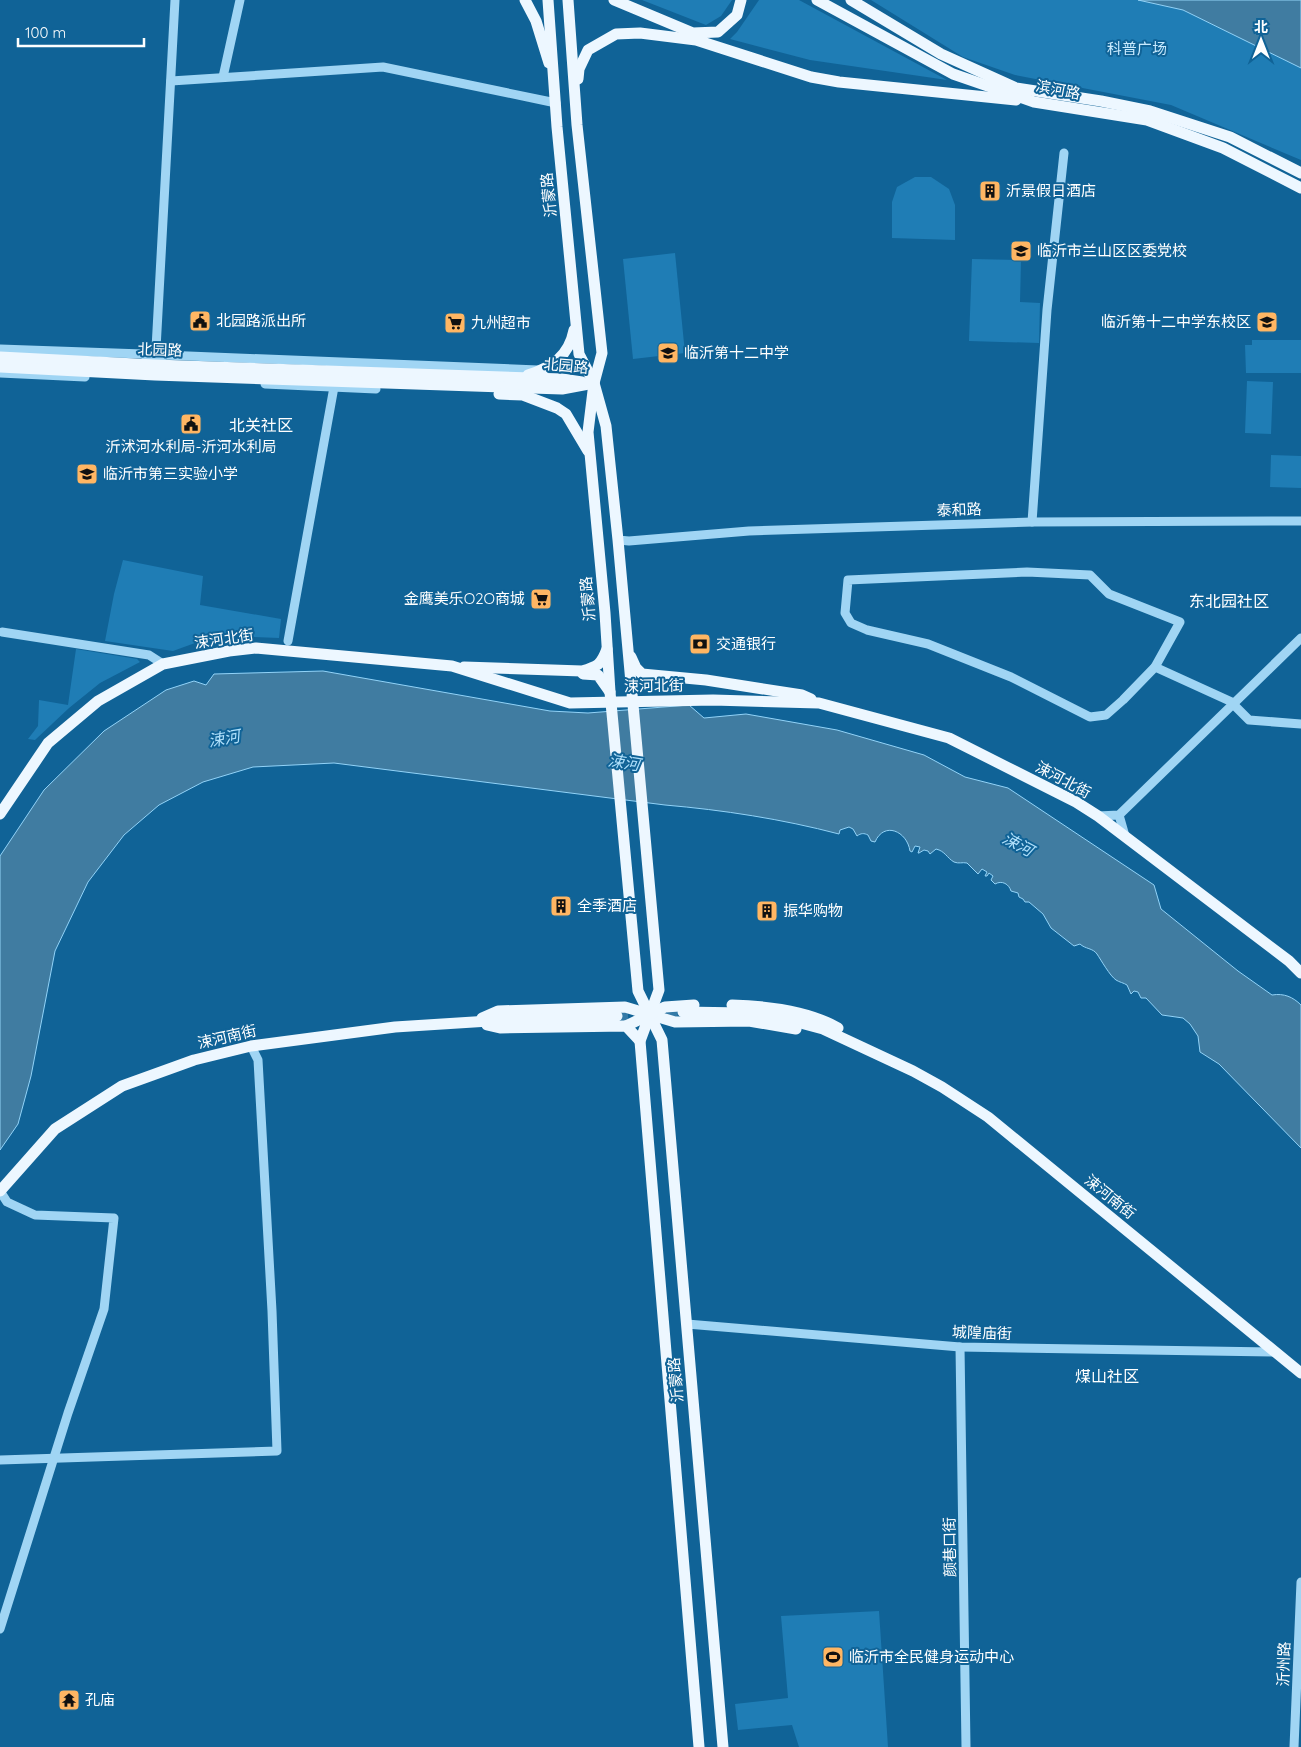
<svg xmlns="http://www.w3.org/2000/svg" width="1301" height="1747" font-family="Quicksand,'Noto Sans SC',sans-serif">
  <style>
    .green { fill: #1f7db5 }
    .water { fill: #407ca1; stroke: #92d3f8 }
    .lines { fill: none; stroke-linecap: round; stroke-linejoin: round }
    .major-tunnel { stroke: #347aa7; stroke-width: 11; stroke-dasharray: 11 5.5; stroke-linecap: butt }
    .minor { stroke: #a0d5f4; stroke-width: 9 }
    .major { stroke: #edf7ff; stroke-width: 11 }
    .labels { text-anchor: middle; stroke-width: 4; stroke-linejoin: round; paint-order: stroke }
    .park-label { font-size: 15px; fill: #c8eafe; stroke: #106397 }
    .street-label { font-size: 15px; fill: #fff; stroke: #106397 }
    .poi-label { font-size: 15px; fill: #fff; stroke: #106397; text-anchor: start }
    .neighbourhood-label { font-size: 16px; fill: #fff; stroke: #106397 }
    .water-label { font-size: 16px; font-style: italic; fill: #b0e0fb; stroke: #106397 }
  </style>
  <rect width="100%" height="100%" fill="#106397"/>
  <g class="green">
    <polygon points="642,0 732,0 721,16 706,25"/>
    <polygon points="759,0 799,0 947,80 810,60 730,39 737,32"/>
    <polygon points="871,0 1138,0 1183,10 1301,68 1301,160 1171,105 1015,75 963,57"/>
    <polygon points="915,177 931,177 949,189 955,205 955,240 892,238 892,202 897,187"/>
    <polygon points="675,253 685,353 633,359 623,259"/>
    <polygon points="972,259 1021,260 1020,302 1040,303 1039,343 969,341"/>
    <polygon points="1252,340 1301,340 1301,373 1246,373 1245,345 1252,345"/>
    <polygon points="1247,381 1273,382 1271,434 1245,433"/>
    <polygon points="1271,455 1301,456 1301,488 1270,487"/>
    <polygon points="123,560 203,576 200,605 281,619 279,638 231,636 195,643 173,651 105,641 114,594"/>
    <polygon points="76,649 137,659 140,662 100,683 69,708 35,740 28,739 38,726 39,700 68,705"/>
    <polygon points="879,1611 888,1747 799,1747 792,1725 738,1730 735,1704 788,1698 781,1616"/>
  </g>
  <g class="water">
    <polygon points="1138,0 1301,0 1301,68 1183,10"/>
    <path d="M323 671 550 711 588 713 689 705 704 718 746 714 837 730 924 755 965 777 1008 788 1154 885 1161 909 1238 971 1272 995C1284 993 1293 997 1301 1005V1148L1219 1064 1200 1052 1198 1036 1190 1024 1183 1018 1162 1015 1146 998H1141L1138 992 1134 991 1131 994 1127 985C1124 983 1119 982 1116 980 1110 976 1101 960 1097 954 1093 948 1085 949 1080 944L1074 946 1051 928 1043 914 1029 902H1025L1023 899 1019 897 1018 893 1011 891C1009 884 1002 880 995 884L991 880 993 876 989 873 987 876H985L987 872 982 869 978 874 967 863C962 862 959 864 954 862 947 858 945 851 936 849L930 854 928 851 924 850 919 853H918L920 847 915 846 912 852 910 851C907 831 884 821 875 842L871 841 868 835C864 833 861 833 857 836L853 829 849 827 840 830 839 834C782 819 723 810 665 805L334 763 253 767 203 782 159 805 124 835 88 882 55 951 31 1076 18 1124 0 1150V856L44 790 104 731 166 690 194 681 206 685 214 674Z"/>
  </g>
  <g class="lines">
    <polyline class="major-tunnel" points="617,1016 683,1012"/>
    <g class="minor">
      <polyline points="223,77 240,0"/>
      <polyline points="171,81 383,67 556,103"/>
      <polyline points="0,349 143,354 155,365 164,355 538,370"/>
      <polyline points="155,367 175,0"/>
      <polyline points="0,373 85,377"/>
      <polyline points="265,384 376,389"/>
      <polyline points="1032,522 1047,310 1064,153"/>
      <polyline points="618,540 629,541 749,531 1032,522 1301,521"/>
      <polygon points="1027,572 1090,575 1109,594 1180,622 1155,667 1123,700 1106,715 1090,717 1011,677 928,644 867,630 851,623 845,613 848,580"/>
      <polyline points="2,632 149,655 163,664"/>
      <polyline points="288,641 334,387"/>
      <polyline points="1155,667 1234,703"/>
      <polyline points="1233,704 1249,720 1301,724"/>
      <polyline points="1119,815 1125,836"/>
      <polyline points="1098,816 1119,815 1301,638"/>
      <polyline points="687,1324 960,1347 1276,1352"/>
      <polyline points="960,1347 966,1747"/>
      <polyline points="0,1460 277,1451 272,1311 258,1060 251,1046"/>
      <polyline points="0,1629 68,1413 104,1309 114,1218 35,1215 7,1202 0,1191"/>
      <polyline points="1294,1747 1301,1582"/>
    </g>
    <g class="major">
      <polyline points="525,0 536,21 549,63"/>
      <polyline points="548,0 557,127 579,354 594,383 606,426 618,540 659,990 640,1041 699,1747"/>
      <polyline points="568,0 577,125 602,353 594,383 588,432 605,613 610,692 638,991 662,1040 723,1747"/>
      <polyline points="614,0 693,33 718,32 737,15 741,0"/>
      <polyline points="817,0 953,74 1034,102 1147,120 1223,148 1301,188"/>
      <polyline points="851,0 941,54 1016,88 1101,101 1150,111 1230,137 1301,173"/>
      <polyline points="578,79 579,69 588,50 616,34 640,33 696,40 811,77 839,82 1016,100"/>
      <polyline points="0,357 155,365 562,379 582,382"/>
      <polyline points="0,367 155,375 562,389 594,383"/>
      <path d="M528 375C552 367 569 356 574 330"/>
      <polyline points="499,394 523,395 557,408 566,414 588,451"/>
      <polyline points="631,657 636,668 642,674 706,680 802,695 811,699"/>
      <path d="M464 667 582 671C598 666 601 665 607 649"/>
      <polyline points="583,674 598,675 610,692"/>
      <polyline points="0,814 48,743 98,701 163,664 229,651 256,648 452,666 570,703 713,700 819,703 949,738 1076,802 1098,816 1289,961 1301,973"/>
      <path d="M732 1005C765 1006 809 1011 838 1028"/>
      <polyline points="683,1012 744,1013 782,1018 823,1029 913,1071 942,1087 988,1117 1301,1373"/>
      <polyline points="482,1018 498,1011 625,1007 675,1022 749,1021 796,1029"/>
      <polyline points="487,1025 500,1028 626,1026 640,1041"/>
      <polyline points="626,1026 665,1007 694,1005"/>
      <polyline points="0,1191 55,1129 122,1086 194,1060 251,1046 395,1027 505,1020 617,1016"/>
    </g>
  </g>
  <defs>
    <g id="building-square" transform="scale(1.125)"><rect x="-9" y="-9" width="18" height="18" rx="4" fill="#ffb663" stroke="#106397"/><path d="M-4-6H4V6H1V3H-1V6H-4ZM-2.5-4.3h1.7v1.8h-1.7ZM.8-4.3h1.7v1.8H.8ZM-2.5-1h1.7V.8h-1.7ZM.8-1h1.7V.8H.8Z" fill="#111"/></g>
    <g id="school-square" transform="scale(1.125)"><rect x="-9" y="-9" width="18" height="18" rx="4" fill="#ffb663" stroke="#106397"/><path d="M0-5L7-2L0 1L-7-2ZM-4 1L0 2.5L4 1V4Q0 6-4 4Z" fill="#111"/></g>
    <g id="civic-square" transform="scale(1.125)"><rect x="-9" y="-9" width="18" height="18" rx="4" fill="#ffb663" stroke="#106397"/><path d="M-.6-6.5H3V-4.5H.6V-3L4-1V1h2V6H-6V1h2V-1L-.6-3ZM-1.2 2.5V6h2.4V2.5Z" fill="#111"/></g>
    <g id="supermarket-square" transform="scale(1.125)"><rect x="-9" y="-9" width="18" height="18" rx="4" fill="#ffb663" stroke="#106397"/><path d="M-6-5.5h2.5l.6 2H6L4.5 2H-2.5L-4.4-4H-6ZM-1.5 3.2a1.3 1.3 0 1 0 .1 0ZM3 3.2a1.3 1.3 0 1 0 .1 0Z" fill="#111"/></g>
    <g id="bank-square" transform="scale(1.125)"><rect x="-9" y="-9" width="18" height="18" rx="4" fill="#ffb663" stroke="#106397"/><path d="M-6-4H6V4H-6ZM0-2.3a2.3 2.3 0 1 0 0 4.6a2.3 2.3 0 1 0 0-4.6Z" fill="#111"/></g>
    <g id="stadium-square" transform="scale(1.125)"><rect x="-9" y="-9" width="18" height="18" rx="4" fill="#ffb663" stroke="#106397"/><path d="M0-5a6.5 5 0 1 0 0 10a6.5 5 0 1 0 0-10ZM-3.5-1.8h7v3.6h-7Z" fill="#111"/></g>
    <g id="temple-square" transform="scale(1.125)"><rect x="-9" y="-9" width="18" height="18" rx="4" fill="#ffb663" stroke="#106397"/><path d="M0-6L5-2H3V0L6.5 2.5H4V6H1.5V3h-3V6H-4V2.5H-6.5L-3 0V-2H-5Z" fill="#111"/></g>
  </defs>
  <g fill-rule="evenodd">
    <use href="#building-square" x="990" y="191"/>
    <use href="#school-square" x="1021" y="251"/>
    <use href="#civic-square" x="200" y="321"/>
    <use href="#school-square" x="1267" y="322"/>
    <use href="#supermarket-square" x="455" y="323"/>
    <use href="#school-square" x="668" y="353"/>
    <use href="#civic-square" x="191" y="424"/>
    <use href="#school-square" x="87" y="474"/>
    <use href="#supermarket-square" x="541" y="599"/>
    <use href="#bank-square" x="700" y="644"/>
    <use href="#building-square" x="561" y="906"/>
    <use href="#building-square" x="767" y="911"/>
    <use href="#stadium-square" x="833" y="1657"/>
    <use href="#temple-square" x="69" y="1700"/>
  </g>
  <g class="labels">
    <g class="park-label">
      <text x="1137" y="54">科普广场</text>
    </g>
    <g class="street-label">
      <text transform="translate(1058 90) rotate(11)" y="5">滨河路</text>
      <text transform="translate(549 195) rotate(-96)" y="5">沂蒙路</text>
      <text transform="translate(160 350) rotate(2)" y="5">北园路</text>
      <text transform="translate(566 366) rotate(5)" y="5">北园路</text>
      <text transform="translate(959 510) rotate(-2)" y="5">泰和路</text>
      <text transform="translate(588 599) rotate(-95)" y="5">沂蒙路</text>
      <text transform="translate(224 639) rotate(-8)" y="5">涑河北街</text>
      <text transform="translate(654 686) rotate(-1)" y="5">涑河北街</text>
      <text transform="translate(1063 780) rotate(28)" y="5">涑河北街</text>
      <text transform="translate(227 1037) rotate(-13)" y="5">涑河南街</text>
      <text transform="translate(1110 1197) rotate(39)" y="5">涑河南街</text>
      <text transform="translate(982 1333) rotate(2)" y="5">城隍庙街</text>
      <text transform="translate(676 1380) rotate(-95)" y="5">沂蒙路</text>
      <text transform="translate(950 1547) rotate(-91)" y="5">颜巷口街</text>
      <text transform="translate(1284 1664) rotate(-88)" y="5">沂州路</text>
    </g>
    <g class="poi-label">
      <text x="1006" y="196">沂景假日酒店</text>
      <text x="1037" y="256">临沂市兰山区区委党校</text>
      <text x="216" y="326">北园路派出所</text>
      <text x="1251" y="327" text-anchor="end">临沂第十二中学东校区</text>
      <text x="471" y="328">九州超市</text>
      <text x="684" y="358">临沂第十二中学</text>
      <text x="191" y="452" text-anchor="middle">沂沭河水利局-沂河水利局</text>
      <text x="103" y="479">临沂市第三实验小学</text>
      <text x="525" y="604" text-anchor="end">金鹰美乐O2O商城</text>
      <text x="716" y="649">交通银行</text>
      <text x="577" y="911">全季酒店</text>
      <text x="783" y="916">振华购物</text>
      <text x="849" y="1662">临沂市全民健身运动中心</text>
      <text x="85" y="1705">孔庙</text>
    </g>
    <g class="neighbourhood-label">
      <text x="261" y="431">北关社区</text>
      <text x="1229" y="607">东北园社区</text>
      <text x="1107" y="1382">煤山社区</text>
    </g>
    <g class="water-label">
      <text transform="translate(224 738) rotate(-10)" y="6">涑河</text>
      <text transform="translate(624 762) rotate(9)" y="6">涑河</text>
      <text transform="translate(1018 844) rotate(28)" y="6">涑河</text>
    </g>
  </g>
  <g transform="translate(1261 40)" stroke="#106397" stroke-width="4" paint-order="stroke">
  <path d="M0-4L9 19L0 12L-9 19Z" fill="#ffffff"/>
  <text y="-8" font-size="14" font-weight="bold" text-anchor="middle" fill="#ffffff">北</text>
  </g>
  <path d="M18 38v8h126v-8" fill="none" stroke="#ffffff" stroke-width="2.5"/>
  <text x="25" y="38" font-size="15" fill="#ffffff" stroke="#106397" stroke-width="4" paint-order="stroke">100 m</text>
</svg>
